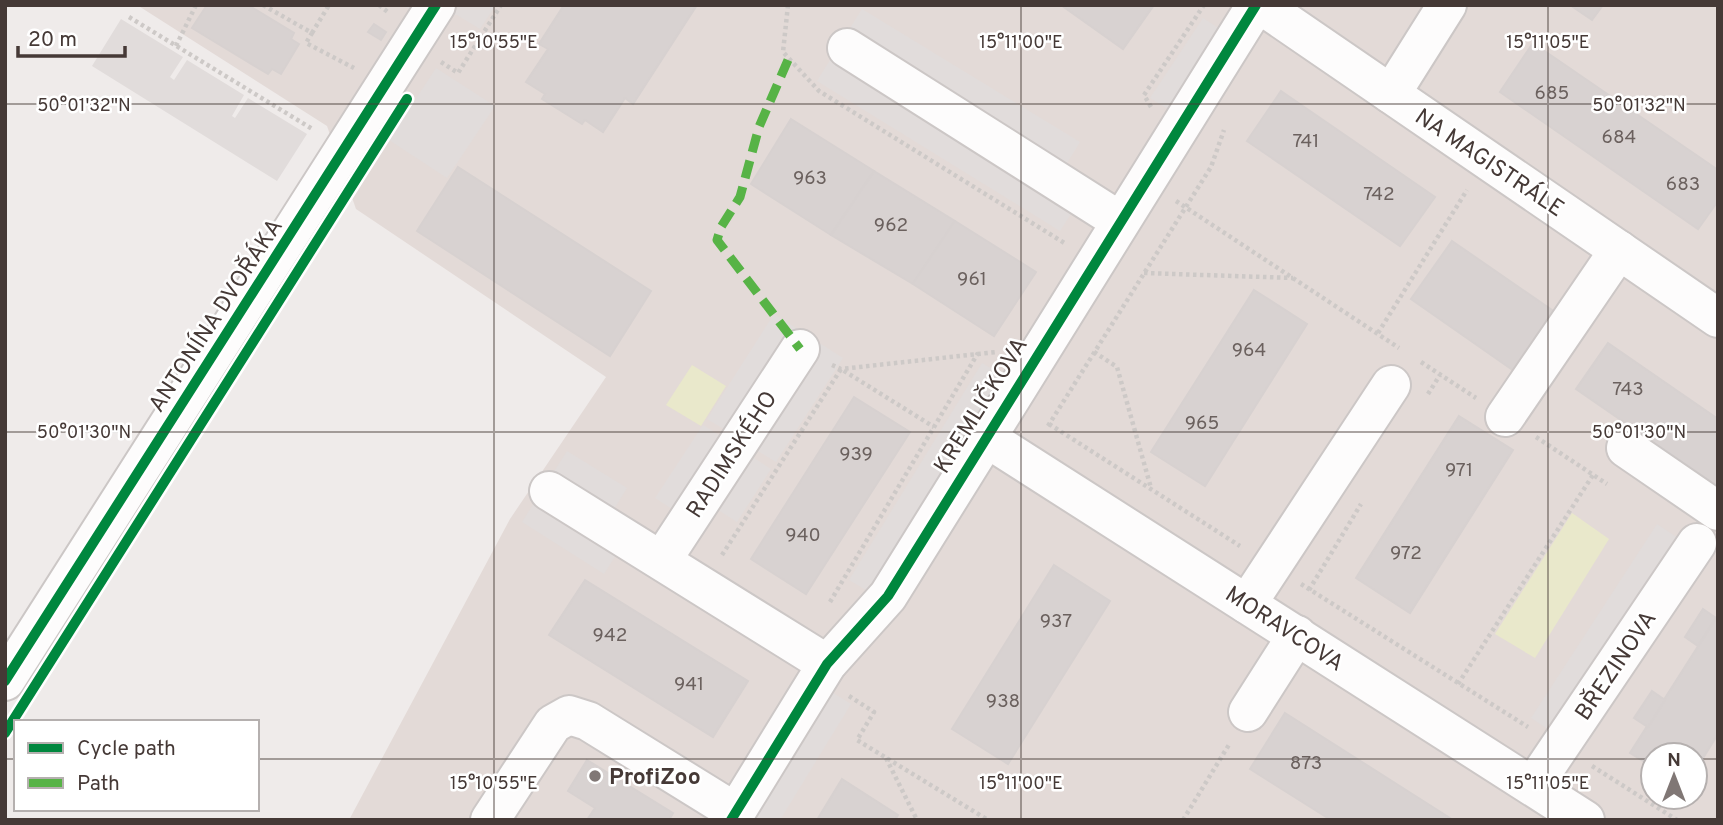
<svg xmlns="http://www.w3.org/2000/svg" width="1723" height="825" font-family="Overpass,sans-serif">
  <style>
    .residential { fill: #e3dad7; fill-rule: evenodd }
    .green { fill: #e9e8cb }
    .parking { fill: #e1dcdb }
    .building { fill: #d8d2d1; stroke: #d7d1d0; stroke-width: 2 }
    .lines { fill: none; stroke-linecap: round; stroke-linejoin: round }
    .minor-casing { stroke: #ccc7c6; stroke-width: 42 }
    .path { stroke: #cdc9c7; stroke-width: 4.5; stroke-dasharray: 3.5 3.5; stroke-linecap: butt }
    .minor { stroke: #fdfcfc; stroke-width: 38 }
    .quiet { stroke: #57b346; stroke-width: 9; stroke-dasharray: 18 9; stroke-linecap: butt }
    .cycleway-casing { stroke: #fff; stroke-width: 15 }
    .cycleway { stroke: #00873e; stroke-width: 10 }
    .ticks { fill: none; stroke: #453936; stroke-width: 2; stroke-opacity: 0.45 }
    .poi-dot { fill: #807775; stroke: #fff; stroke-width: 2.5 }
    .labels { text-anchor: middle; stroke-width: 5; stroke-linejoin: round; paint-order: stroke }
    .number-label { font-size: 19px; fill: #6b615e }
    .street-label { font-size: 23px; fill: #453936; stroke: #fff }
    .poi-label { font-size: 23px; font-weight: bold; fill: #453936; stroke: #fff; text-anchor: start }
    .ticks-label { font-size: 18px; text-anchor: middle; fill: #453936; stroke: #fff; stroke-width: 5; stroke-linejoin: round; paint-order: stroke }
  </style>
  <rect width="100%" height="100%" fill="#efebea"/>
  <path class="residential" d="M137 5H1718V820H349L510 519 606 377 356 209 327 126ZM1653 755H1695V797H1653Z"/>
  <g class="green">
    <polygon points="692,365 726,386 701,426 666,405"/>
    <polygon points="1572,513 1609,539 1535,658 1495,634"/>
  </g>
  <g class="parking">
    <polygon points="403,5 496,5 480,29 457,15 414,13"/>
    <polygon points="862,9 1080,142 1064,168 1090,184 1060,231 817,81"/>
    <polygon points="1203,18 1226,33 1173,112 1150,98"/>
    <polygon points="121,19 183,57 170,77 174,80 187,60 244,95 232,116 235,118 248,98 307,134 277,181 92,66"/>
    <polygon points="436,68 495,106 447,178 389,140"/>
    <polygon points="774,314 843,358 776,462 753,448 748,454 771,469 737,522 715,508 702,528 655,498 703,425 723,437 727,431 707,419"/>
    <polygon points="982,363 1005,377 871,593 849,580"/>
    <polygon points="567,451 627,488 613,511 635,525 604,574 522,522"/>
    <polygon points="1657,524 1708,558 1582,752 1531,718"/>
    <polygon points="830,691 851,704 780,820 750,820"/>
  </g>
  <g class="building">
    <polygon points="207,5 248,5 294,33 291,39 299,44 281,74 272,69 268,74 192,28"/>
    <polygon points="564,5 697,5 633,104 625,98 603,132 585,120 582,124 542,99 545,94 526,82 548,49 539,44"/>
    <polygon points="1061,5 1154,5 1123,49"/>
    <polygon points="1570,5 1603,5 1592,20"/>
    <polygon points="374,24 386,32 381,40 368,32"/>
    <polygon points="1533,43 1718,170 1718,201 1698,229 1500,92"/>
    <polygon points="1281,91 1435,197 1400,246 1247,141"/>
    <polygon points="791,119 874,171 831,235 751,184"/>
    <polygon points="458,167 651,291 610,356 417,231"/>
    <polygon points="874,171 955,221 913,284 831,235"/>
    <polygon points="955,221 1036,272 994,336 913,284"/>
    <polygon points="1452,241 1562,317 1520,375 1411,299"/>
    <polygon points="1254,290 1307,324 1205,486 1151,452"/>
    <polygon points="1608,343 1718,419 1718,487 1576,389"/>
    <polygon points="854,397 910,432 806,594 751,559"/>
    <polygon points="1459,416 1513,450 1410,613 1356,578"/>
    <polygon points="1054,565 1110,601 1008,764 952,729"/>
    <polygon points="585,580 748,681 713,737 549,635"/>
    <polygon points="1703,609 1716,618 1698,646 1685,637"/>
    <polygon points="1718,615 1718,734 1695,771 1695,755 1653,755 1653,767 1630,753"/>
    <polygon points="1652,691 1665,700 1648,727 1634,718"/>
    <polygon points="1285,713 1453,820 1331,820 1250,769"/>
    <polygon points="587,760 673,813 669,820 587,820 595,808 568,791"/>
    <polygon points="842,779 898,815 895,820 817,820"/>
  </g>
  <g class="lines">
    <g class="minor-casing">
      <g id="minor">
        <polyline points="1261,5 1718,318"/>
        <polyline points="847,48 1120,221"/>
        <polyline points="1391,94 1447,5"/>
        <polyline points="1505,417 1619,250"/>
        <polyline points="985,437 1585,820"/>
        <polyline points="1626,448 1718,511"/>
        <polyline points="549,491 827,664"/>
        <polyline points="662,560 800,349"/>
        <polyline points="1247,604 1391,385"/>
        <polyline points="5,681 436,5"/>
        <polyline points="1248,712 1297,635"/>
        <polyline points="1533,786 1697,543"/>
        <polyline points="490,820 553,724 569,715 588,721 735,812"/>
        <polyline points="731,820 827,664 888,596 1256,5"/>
      </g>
    </g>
    <g class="path">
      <polyline points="263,5 312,33 306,43 354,68"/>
      <polyline points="379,5 389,13"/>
      <polyline points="788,5 783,52 819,91 1066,244"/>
      <polyline points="129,17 314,130"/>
      <polyline points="312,33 329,5"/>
      <polyline points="176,46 196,5"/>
      <polyline points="441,62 458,73 501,5"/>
      <polyline points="1151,107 1144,95 1204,5"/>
      <polyline points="1176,201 1399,348"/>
      <polyline points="1144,273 1293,278"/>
      <polyline points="1378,333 1467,190"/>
      <polyline points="1094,352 1117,367 1151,488"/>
      <polyline points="1421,362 1476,398"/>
      <polyline points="832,365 841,369 996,352"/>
      <polyline points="1428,394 1440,375"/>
      <polyline points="1049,424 1240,546"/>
      <polyline points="1048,426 1211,167 1224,130"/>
      <polyline points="1536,437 1607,484"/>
      <polyline points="722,555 841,369 934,427"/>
      <polyline points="1301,584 1528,727"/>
      <polyline points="1309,590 1361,504"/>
      <polyline points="830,602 978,353"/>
      <polyline points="1458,684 1593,475"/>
      <polyline points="849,696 874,712 857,740 988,820"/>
      <polyline points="886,758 917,820"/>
      <polyline points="1592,766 1677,820"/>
      <polyline points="1183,820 1230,743"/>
    </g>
    <use href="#minor" class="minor"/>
    <polyline class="quiet" points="788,60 759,127 740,197 721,227 717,240 800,349"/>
    <g class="cycleway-casing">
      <g id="cycleway">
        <polyline points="5,681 436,5"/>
        <polyline points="5,733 407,99"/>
        <polyline points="731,820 827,664 888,596 1256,5"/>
      </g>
    </g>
    <use href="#cycleway" class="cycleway"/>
  </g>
  <path class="ticks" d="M494 5V820M1021 5V820M1548 5V820M5 104H1718M5 432H1718M5 759H16M257 759H1653M1695 759H1718"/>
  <circle class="poi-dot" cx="595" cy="776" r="7"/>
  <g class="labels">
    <g class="number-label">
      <text x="1552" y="99">685</text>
      <text x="1619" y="143">684</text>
      <text x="1306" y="147">741</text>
      <text x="810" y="184">963</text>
      <text x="1683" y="190">683</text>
      <text x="1379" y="200">742</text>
      <text x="891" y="231">962</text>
      <text x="972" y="285">961</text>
      <text x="1249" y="356">964</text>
      <text x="1628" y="395">743</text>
      <text x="1202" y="429">965</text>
      <text x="856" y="460">939</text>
      <text x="1459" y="476">971</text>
      <text x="803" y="541">940</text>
      <text x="1406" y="559">972</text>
      <text x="1056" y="627">937</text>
      <text x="610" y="641">942</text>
      <text x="689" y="690">941</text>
      <text x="1003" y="707">938</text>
      <text x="1306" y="769">873</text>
    </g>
    <g class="street-label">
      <text transform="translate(1490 162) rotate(34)" y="8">NA MAGISTRÁLE</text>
      <text transform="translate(215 315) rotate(-57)" y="8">ANTONÍNA DVOŘÁKA</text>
      <text transform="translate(980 405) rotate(-58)" y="8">KREMLIČKOVA</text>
      <text transform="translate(731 454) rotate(-57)" y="8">RADIMSKÉHO</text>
      <text transform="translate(1285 628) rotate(33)" y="8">MORAVCOVA</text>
      <text transform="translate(1615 665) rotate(-56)" y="8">BŘEZINOVA</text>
    </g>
    <g class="poi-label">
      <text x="609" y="784">ProfiZoo</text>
    </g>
  </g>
  <g class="ticks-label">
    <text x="494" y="48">15°10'55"E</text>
    <text x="1021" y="48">15°11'00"E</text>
    <text x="1548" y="48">15°11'05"E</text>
    <text x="84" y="111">50°01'32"N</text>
    <text x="1639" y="111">50°01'32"N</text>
    <text x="84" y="438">50°01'30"N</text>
    <text x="1639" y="438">50°01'30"N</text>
    <text x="494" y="789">15°10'55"E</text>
    <text x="1021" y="789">15°11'00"E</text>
    <text x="1548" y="789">15°11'05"E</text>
  </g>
  <rect width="1723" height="825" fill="none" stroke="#453936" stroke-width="14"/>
  <rect x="14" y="720" width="245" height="91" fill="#ffffff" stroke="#b5b0af" stroke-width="2"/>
  <rect x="28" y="743" width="35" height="10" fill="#00873e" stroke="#b5b0af" stroke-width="2"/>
  <text x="77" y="755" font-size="21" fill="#453936">Cycle path</text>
  <rect x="28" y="778" width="35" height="10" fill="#57b346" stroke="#b5b0af" stroke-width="2"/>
  <text x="77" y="790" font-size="21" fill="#453936">Path</text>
  <g transform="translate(1674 776)"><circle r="33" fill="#ffffff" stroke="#b5b0af" stroke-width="2"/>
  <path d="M0-5L12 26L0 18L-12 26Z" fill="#807775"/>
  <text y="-10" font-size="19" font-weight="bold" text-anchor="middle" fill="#453936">N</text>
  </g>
  <path d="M18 46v10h107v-10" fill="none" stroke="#453936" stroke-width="3.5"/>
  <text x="28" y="46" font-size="21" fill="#453936" stroke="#ffffff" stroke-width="5" paint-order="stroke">20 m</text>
</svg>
